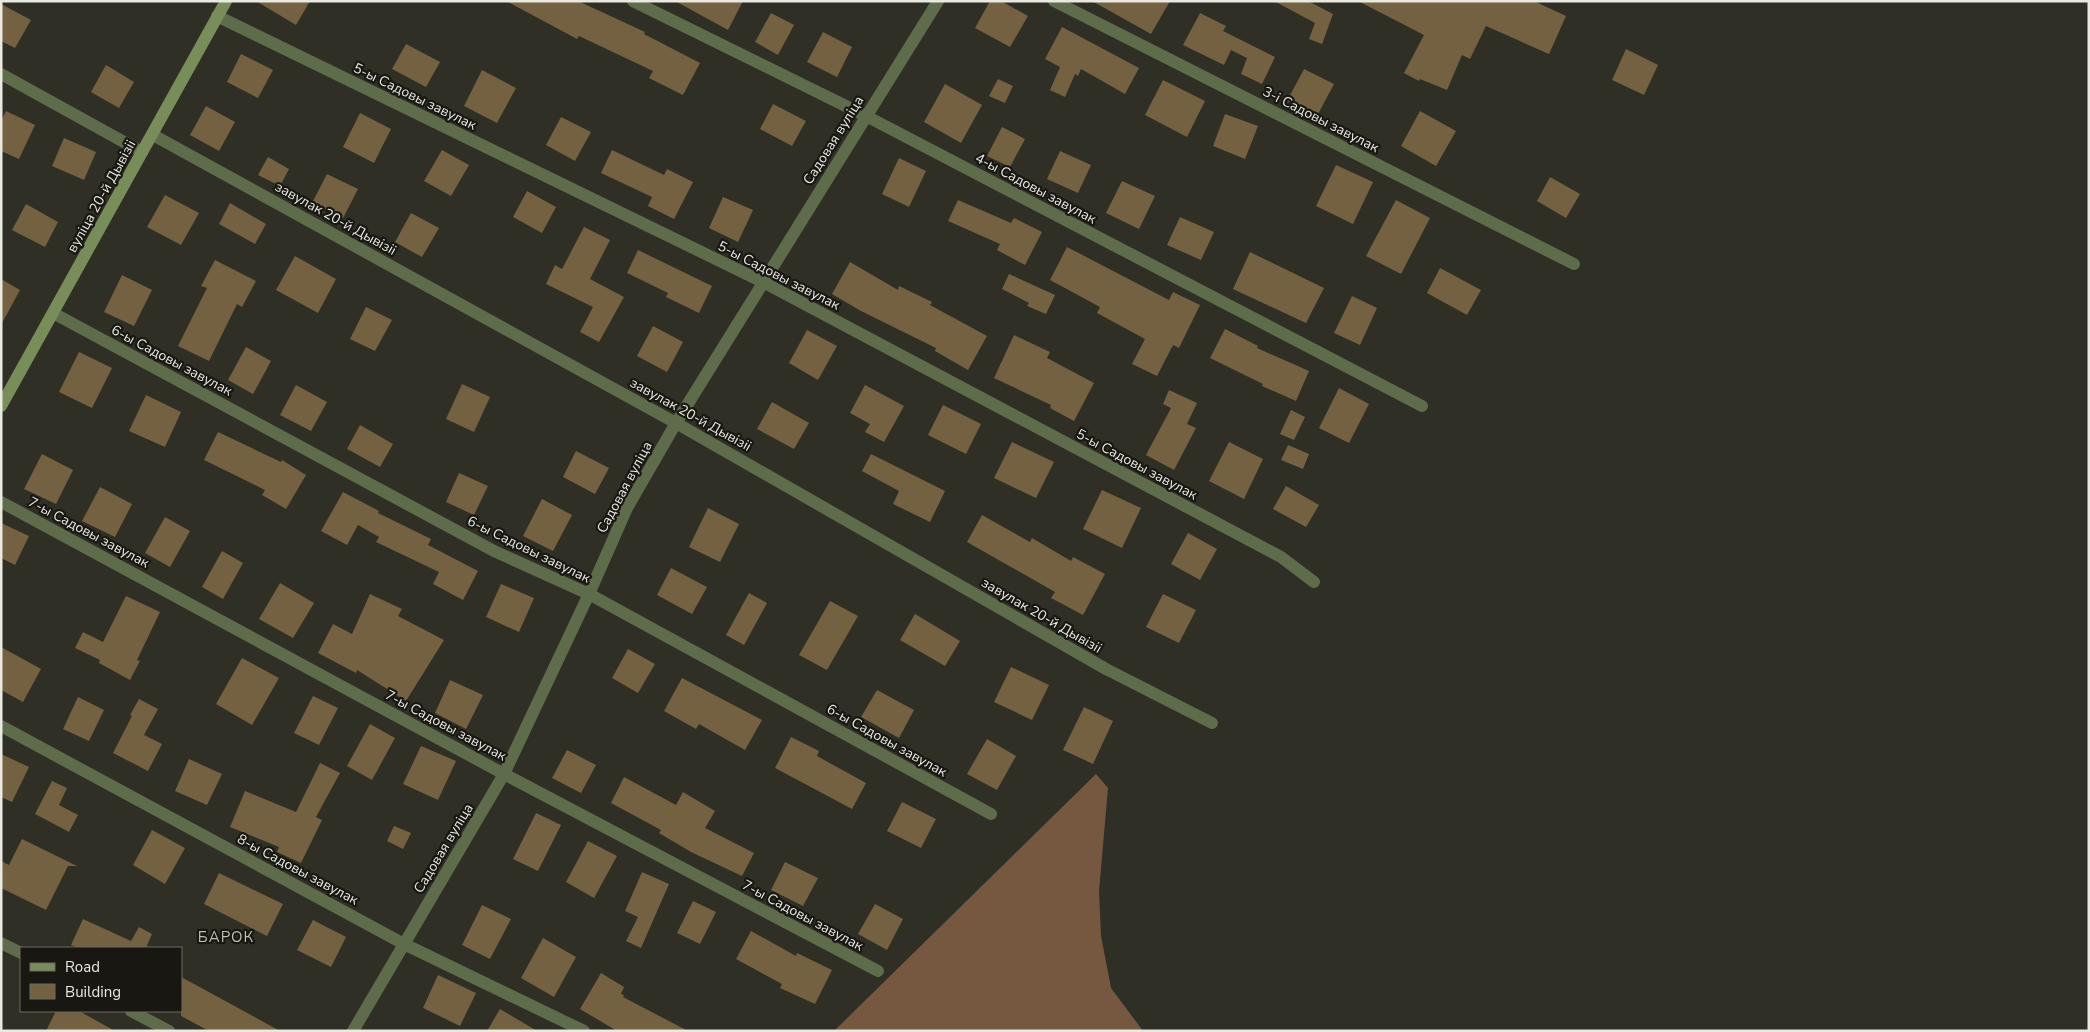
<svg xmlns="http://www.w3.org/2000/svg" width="2090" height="1032" font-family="'Nunito Sans',sans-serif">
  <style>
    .forest { fill: #765841 }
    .building { fill: #736141 }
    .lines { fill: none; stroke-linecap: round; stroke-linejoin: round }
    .street { stroke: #5e6c4c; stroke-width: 12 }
    .secondary { stroke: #788d5a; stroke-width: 12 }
    .labels { text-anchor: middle; stroke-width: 4.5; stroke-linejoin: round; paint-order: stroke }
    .street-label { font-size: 14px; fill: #e9e9e2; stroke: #181712 }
    .neighbourhood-label { font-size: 15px; letter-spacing: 1px; fill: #c0bfb1; stroke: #181712 }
  </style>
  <rect width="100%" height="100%" fill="#302f25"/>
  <polygon class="forest" points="1096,774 1108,788 1099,891 1101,936 1111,988 1143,1031 834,1031"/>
  <g class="building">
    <polygon points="256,1 310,1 296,25"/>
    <polygon points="506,1 578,1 645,32 644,34 700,63 683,95 649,78 653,71 579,36 577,39"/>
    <polygon points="675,1 743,1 728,30"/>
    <polygon points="990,1 1001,1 1028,16 1010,47 975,28"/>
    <polygon points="1092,1 1170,1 1151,34"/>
    <polygon points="1274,1 1308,1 1333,14 1322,44 1309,39 1315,23"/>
    <polygon points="1358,1 1534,1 1566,16 1549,54 1486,26 1470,59 1462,55 1447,90 1420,79 1419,81 1404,73 1424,35"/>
    <polygon points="1,4 31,20 15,48 1,41"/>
    <polygon points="771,13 794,25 778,55 755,42"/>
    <polygon points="1200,13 1226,26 1223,31 1275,57 1262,84 1241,74 1247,58 1231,50 1224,65 1183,45"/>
    <polygon points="1062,27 1139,68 1125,94 1081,69 1078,76 1075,74 1065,97 1050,90 1060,67 1045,59"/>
    <polygon points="823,32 852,47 837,77 807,62"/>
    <polygon points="406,44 440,62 426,87 392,69"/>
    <polygon points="1626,49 1658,65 1644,95 1612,80"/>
    <polygon points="241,54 273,70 258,98 227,82"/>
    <polygon points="106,65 134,82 119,108 91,92"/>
    <polygon points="1304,69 1334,84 1317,116 1287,101"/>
    <polygon points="482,70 516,88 497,123 464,106"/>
    <polygon points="998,79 1013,86 1005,103 989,96"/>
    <polygon points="1163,80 1205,101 1187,137 1145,115"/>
    <polygon points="945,84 982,105 961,143 924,122"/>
    <polygon points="773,104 806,121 792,146 760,129"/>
    <polygon points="206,106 235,122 219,151 190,135"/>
    <polygon points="6,111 35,125 19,159 1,151 1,121"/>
    <polygon points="1420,111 1456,131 1436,166 1401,146"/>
    <polygon points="360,113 391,129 374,163 343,147"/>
    <polygon points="1225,114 1258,126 1245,159 1213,146"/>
    <polygon points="561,117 591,132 575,161 546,145"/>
    <polygon points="1002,127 1025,139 1010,167 987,156"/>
    <polygon points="64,138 96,152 84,180 52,166"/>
    <polygon points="442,150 469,165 451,196 424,181"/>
    <polygon points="612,150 664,175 667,169 693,182 674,219 648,206 652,197 601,173"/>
    <polygon points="1060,151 1091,165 1078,193 1047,179"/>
    <polygon points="268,157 289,169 280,186 258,175"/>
    <polygon points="899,158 926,171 909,207 882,194"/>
    <polygon points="1336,165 1373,182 1353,224 1316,206"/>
    <polygon points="327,174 358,189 343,218 312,203"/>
    <polygon points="1550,177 1580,194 1566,218 1537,201"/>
    <polygon points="1122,181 1155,196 1139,229 1106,213"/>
    <polygon points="527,191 556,207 542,233 513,217"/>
    <polygon points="165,195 199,213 181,245 147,227"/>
    <polygon points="723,197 753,210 738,242 709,228"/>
    <polygon points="958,200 1011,223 1014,218 1042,232 1025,265 997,250 1000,244 948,221"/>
    <polygon points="1396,200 1430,218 1401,274 1366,256"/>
    <polygon points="230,203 266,224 255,244 219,224"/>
    <polygon points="26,204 58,222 45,247 12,230"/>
    <polygon points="411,213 439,228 422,257 395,242"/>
    <polygon points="1180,217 1214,232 1201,260 1167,245"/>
    <polygon points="584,227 610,240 590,279 624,297 599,342 580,332 593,307 546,284 555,265 562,269"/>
    <polygon points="1067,247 1169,300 1173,292 1200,305 1179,348 1173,345 1157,376 1132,364 1145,339 1097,313 1100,307 1050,280"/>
    <polygon points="638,250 712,286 699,313 666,297 668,293 627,273"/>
    <polygon points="1250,252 1324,288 1306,323 1233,289"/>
    <polygon points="295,256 336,279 318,313 276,290"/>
    <polygon points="215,260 256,281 242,307 237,304 209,361 178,346 207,288 201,286"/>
    <polygon points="850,262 898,290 899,286 932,302 930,305 987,336 968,370 935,351 936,348 861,311 832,294"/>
    <polygon points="1440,268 1481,290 1467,315 1427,293"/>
    <polygon points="1009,274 1055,295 1046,314 1027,306 1029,303 1002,289"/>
    <polygon points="122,275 152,290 134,326 104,312"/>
    <polygon points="1,279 20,290 1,325"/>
    <polygon points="1352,296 1377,308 1360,345 1334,333"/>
    <polygon points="366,307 392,320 375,351 350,339"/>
    <polygon points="653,326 683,342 667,372 637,356"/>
    <polygon points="1225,329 1258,346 1257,348 1309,371 1296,401 1262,386 1263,384 1210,358"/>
    <polygon points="807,330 837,346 818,380 789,363"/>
    <polygon points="1014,335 1050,352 1047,358 1094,383 1074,421 1050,408 1051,405 994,378"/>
    <polygon points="246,347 271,361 253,394 228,380"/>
    <polygon points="79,352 112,368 92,408 59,392"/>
    <polygon points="462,384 490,397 474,432 446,419"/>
    <polygon points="296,385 327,402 311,431 280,415"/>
    <polygon points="865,385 904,406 884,442 865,432 870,424 850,413"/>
    <polygon points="1339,388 1369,404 1349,443 1319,428"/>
    <polygon points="1169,390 1197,403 1187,424 1196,428 1174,470 1146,455 1171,408 1163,404"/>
    <polygon points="146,395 181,412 165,447 129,431"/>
    <polygon points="772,402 809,423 794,449 757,429"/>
    <polygon points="943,405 981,424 966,454 928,435"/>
    <polygon points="1291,410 1305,417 1294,440 1280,434"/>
    <polygon points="360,425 393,444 380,467 347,449"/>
    <polygon points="218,432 281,462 282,460 306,475 286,509 262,495 265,490 204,460"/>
    <polygon points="1012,442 1054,462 1036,498 994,478"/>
    <polygon points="1229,442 1263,459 1244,499 1209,481"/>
    <polygon points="1288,445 1309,454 1303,469 1281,460"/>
    <polygon points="576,451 609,468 595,494 563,477"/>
    <polygon points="42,454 73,470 56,504 24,489"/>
    <polygon points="871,454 945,491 930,522 893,504 899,491 862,471"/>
    <polygon points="459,473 488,486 474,515 446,502"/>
    <polygon points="1286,486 1319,505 1306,527 1273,509"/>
    <polygon points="100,487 132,504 115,537 82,521"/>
    <polygon points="1102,490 1141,508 1122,548 1083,529"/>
    <polygon points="343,492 379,511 378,513 431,539 428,545 478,571 463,600 433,584 439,572 376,542 379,537 358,525 347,545 321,531"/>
    <polygon points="542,499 572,515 553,551 523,536"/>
    <polygon points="708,508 739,524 720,562 689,547"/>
    <polygon points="982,515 1030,542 1032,538 1071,561 1073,557 1105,574 1083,615 1051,598 1055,592 967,542"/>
    <polygon points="165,517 190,531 170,567 145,553"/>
    <polygon points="1,523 29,536 15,565 1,558"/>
    <polygon points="1188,533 1217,549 1200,580 1171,564"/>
    <polygon points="222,551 243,563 223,599 202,587"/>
    <polygon points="671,568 707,587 692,614 657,595"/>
    <polygon points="280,583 314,603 293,638 259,619"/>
    <polygon points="501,584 534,598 519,632 486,617"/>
    <polygon points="749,593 767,603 744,645 726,635"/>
    <polygon points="370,594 402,609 398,616 444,640 406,701 357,670 356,673 318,653 333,624 352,634"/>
    <polygon points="1163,594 1196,610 1179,643 1146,627"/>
    <polygon points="126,596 160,612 137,660 140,661 130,680 99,663 100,660 75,648 83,632 103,642"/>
    <polygon points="830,601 858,616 827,670 799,655"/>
    <polygon points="915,614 960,641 945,666 900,640"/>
    <polygon points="1,647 41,669 23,702 1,690"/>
    <polygon points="628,649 655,664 638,693 612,678"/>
    <polygon points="242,658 279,678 252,725 216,704"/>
    <polygon points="1011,667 1049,685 1032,720 994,702"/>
    <polygon points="682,678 762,720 745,750 699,724 696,729 664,711"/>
    <polygon points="450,680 483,695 466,729 435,713"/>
    <polygon points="877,690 914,710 899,738 861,717"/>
    <polygon points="313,696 338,708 319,745 294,733"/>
    <polygon points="78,697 104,710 89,741 63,729"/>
    <polygon points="139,699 158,709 144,735 162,744 148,771 113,753 132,716 130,715"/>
    <polygon points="1084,707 1113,721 1093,764 1063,750"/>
    <polygon points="370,724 395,738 372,780 347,766"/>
    <polygon points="791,737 819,751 817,756 866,783 852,809 775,768"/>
    <polygon points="987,739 1016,756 997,790 967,774"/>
    <polygon points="421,746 456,761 438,800 403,784"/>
    <polygon points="567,750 596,765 581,793 552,778"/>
    <polygon points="1,754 29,767 12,802 1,797"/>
    <polygon points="189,759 222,774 207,805 175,791"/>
    <polygon points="320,763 340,773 316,817 322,820 301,863 277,852 279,847 230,827 245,791 296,812"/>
    <polygon points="624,777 676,805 683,792 715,811 705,828 754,853 742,876 691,852 659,833 661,830 611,803"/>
    <polygon points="52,781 67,788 59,805 78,815 69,832 35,814"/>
    <polygon points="902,802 936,819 921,848 887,831"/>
    <polygon points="536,813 561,825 538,871 513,859"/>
    <polygon points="394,826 411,833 403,849 387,841"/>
    <polygon points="152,830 185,848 165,884 133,865"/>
    <polygon points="22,839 77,866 68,866 46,910 1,888 1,861 9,865"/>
    <polygon points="588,841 617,856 594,898 566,882"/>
    <polygon points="785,862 818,878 803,906 771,890"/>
    <polygon points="642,872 669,884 641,948 626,941 638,917 625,911"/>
    <polygon points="219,873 283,904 267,936 204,904"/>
    <polygon points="693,901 716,912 700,944 677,933"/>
    <polygon points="875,904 903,919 887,950 858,934"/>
    <polygon points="482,905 511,919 490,959 462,945"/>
    <polygon points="83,919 131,941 139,927 152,934 146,948 79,948 71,945"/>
    <polygon points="313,920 346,937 331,967 297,950"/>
    <polygon points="751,931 796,956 797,953 832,970 815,1004 780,988 782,984 736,959"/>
    <polygon points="543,938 576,957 554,997 521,978"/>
    <polygon points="601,973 624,987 621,994 624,995 623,997 688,1031 617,1031 580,1009"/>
    <polygon points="438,975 476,993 460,1026 423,1008"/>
    <polygon points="181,977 196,985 280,1031 209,1031 181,1016"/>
    <polygon points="500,1009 537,1031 487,1031"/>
    <polygon points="56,1011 79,1011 115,1031 46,1031"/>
  </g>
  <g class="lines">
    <g class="street">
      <polyline points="633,1 866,116 1422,406"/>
      <polyline points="1054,1 1574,264"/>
      <polyline points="217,16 763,282 1281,557 1314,582"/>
      <polyline points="1,74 142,152"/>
      <polyline points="153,135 676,423 1106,669 1212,723"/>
      <polyline points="53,313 494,551 589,594 991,814"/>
      <polyline points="1,502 504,774 878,971"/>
      <polyline points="1,726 404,944 584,1031"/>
      <polyline points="1,943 21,953"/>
      <polyline points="131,1011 169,1031"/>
      <polyline points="353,1031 504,774 589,594 627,508 676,423 938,1"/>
    </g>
    <polyline class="secondary" points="1,406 226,1"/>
  </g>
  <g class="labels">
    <g class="street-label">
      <text transform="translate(415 96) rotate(26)" y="5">5-ы Садовы завулак</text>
      <text transform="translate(1321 119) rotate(27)" y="5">3-і Садовы завулак</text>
      <text transform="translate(833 140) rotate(-58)" y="5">Садовая вуліца</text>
      <text transform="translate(1036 188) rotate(28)" y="5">4-ы Садовы завулак</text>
      <text transform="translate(101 196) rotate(-61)" y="5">вуліца 20-й Дывізіі</text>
      <text transform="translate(336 218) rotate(29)" y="5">завулак 20-й Дывізіі</text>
      <text transform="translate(779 275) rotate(27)" y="5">5-ы Садовы завулак</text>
      <text transform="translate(172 360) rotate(28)" y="5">6-ы Садовы завулак</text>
      <text transform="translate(691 414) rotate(29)" y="5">завулак 20-й Дывізіі</text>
      <text transform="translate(1137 464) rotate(28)" y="5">5-ы Садовы завулак</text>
      <text transform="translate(624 487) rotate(-62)" y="5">Садовая вуліца</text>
      <text transform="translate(89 532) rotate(28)" y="5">7-ы Садовы завулак</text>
      <text transform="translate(529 549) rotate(26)" y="5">6-ы Садовы завулак</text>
      <text transform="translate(1042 615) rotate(30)" y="5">завулак 20-й Дывізіі</text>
      <text transform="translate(446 725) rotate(28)" y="5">7-ы Садовы завулак</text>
      <text transform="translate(887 740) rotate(29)" y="5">6-ы Садовы завулак</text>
      <text transform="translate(443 848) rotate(-59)" y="5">Садовая вуліца</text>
      <text transform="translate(298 869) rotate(28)" y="5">8-ы Садовы завулак</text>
      <text transform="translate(803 915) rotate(28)" y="5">7-ы Садовы завулак</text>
    </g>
    <g class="neighbourhood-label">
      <text x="226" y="942">БАРОК</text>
    </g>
  </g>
  <rect width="2090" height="1032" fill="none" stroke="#e9e9e2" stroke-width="5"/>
  <rect x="20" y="947" width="162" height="65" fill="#181712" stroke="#6c6b65"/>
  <rect x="30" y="963" width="25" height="8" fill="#788d5a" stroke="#6c6b65"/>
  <text x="65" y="972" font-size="15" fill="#e9e9e2">Road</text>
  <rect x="30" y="984" width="25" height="15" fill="#736141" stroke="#6c6b65"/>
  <text x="65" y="997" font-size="15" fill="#e9e9e2">Building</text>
</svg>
